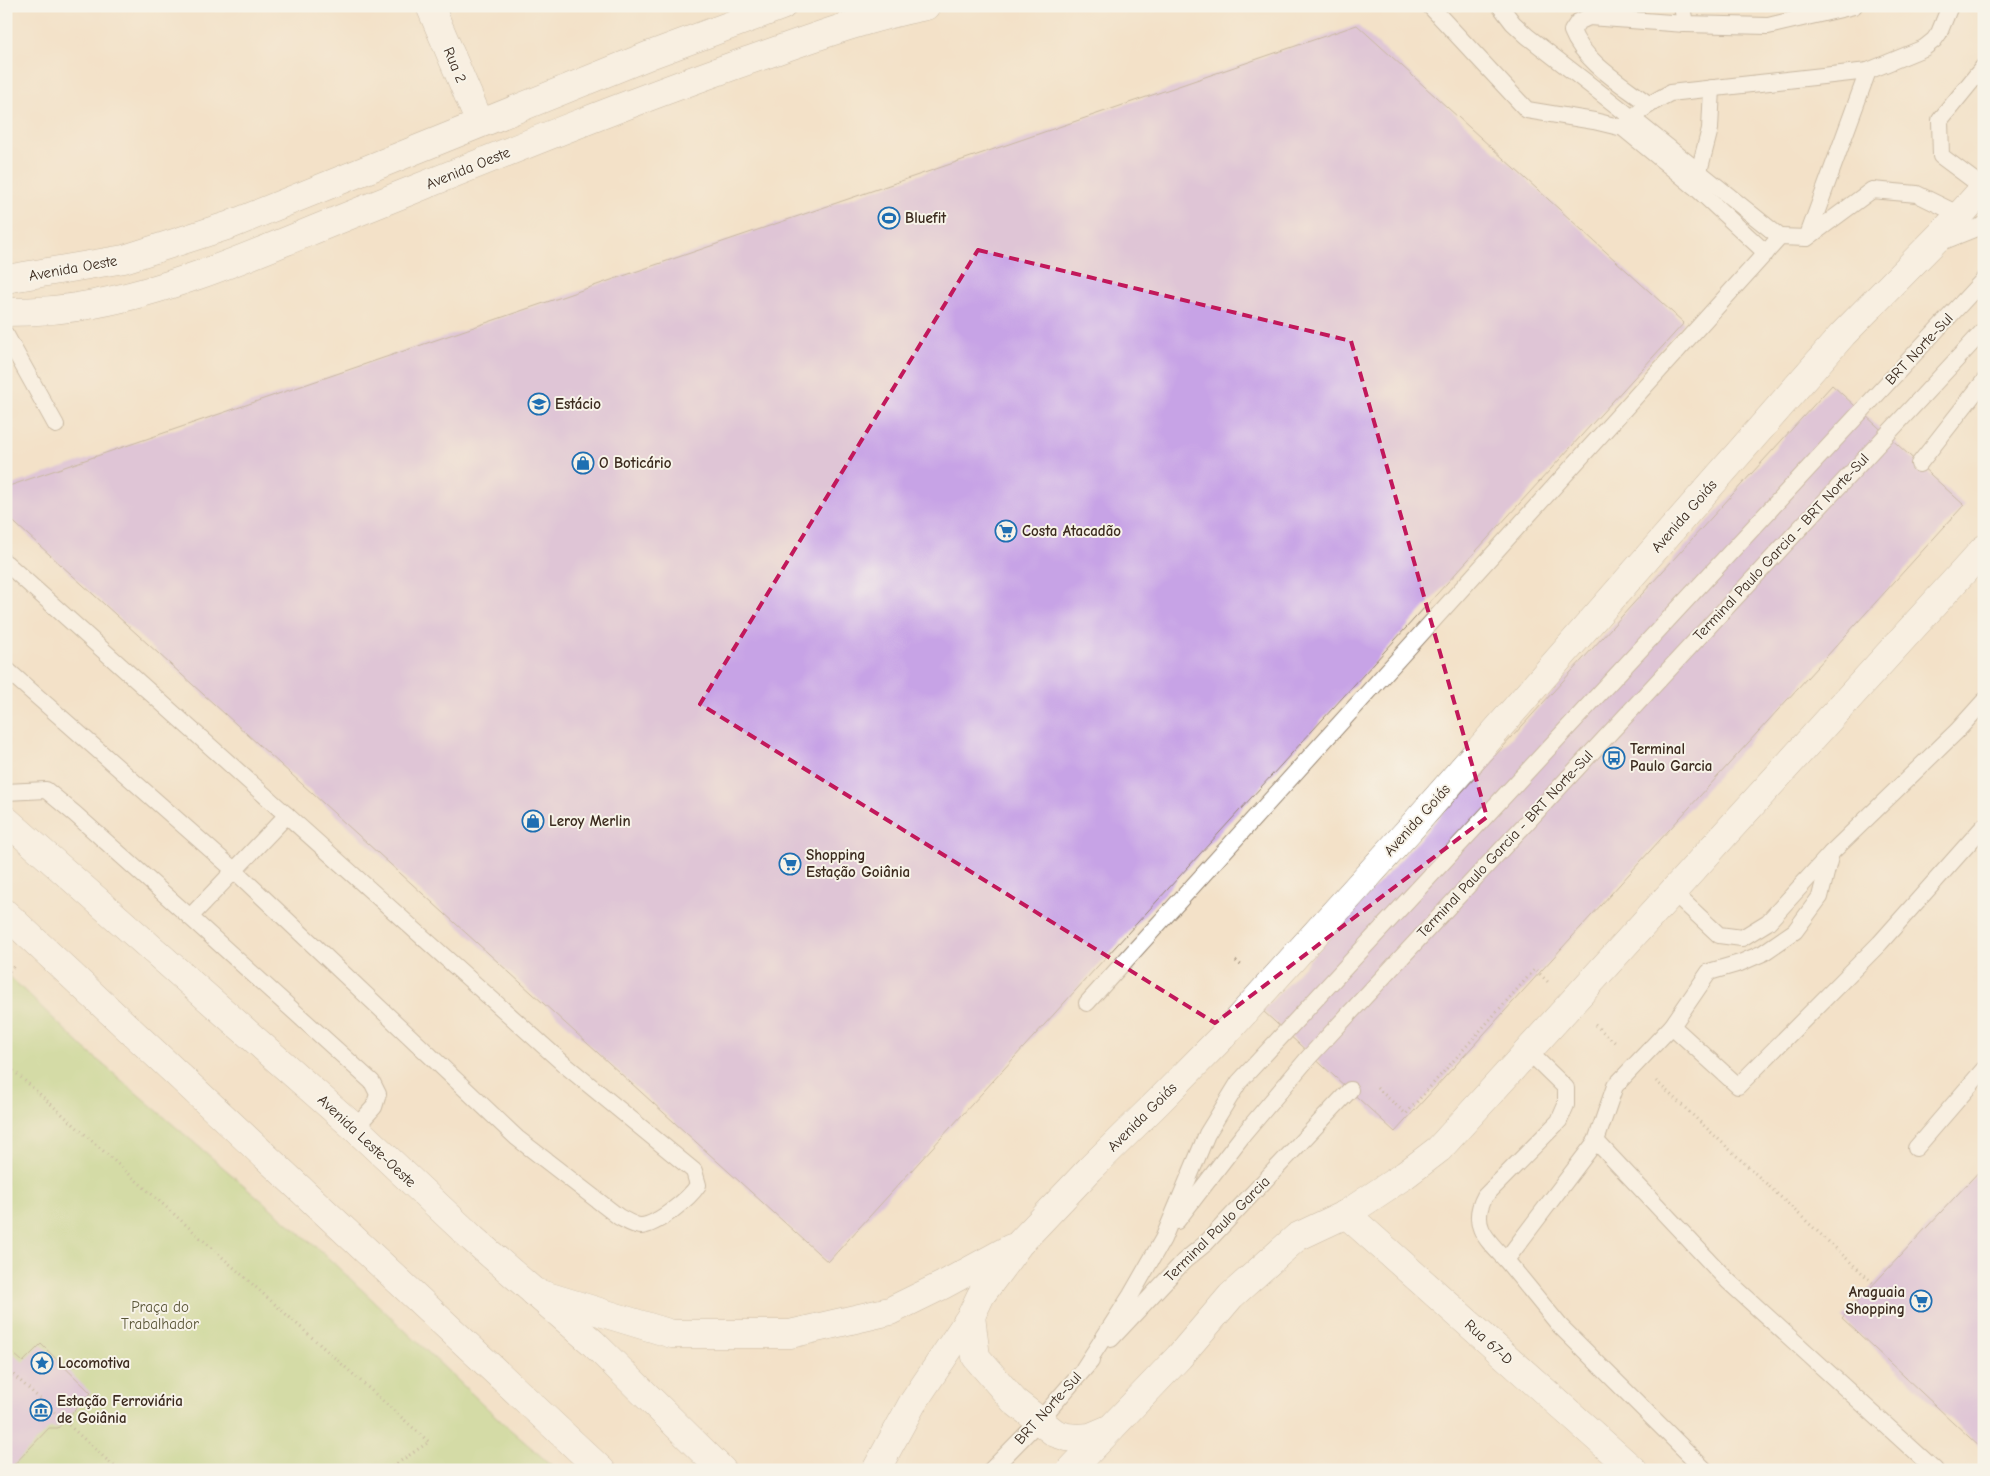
<svg xmlns="http://www.w3.org/2000/svg" width="1990" height="1476" font-family="'Comic Neue',sans-serif">
  <style>
    .green { fill: #afd37c; stroke: #757e4d }
    .building { fill: #c7a3e6 }
    .lines { fill: none; stroke-linecap: round; stroke-linejoin: round }
    .lane-casing { stroke: #978673; stroke-width: 18 }
    .street-casing { stroke: #978673; stroke-width: 29 }
    .secondary-casing { stroke: #978673; stroke-width: 29 }
    .primary-casing { stroke: #978673; stroke-width: 29 }
    .path { stroke: #978673; stroke-width: 3; stroke-dasharray: 1 4; stroke-linecap: butt }
    .lane { stroke: #fff; stroke-width: 16 }
    .street { stroke: #fff; stroke-width: 28 }
    .secondary { stroke: #fff; stroke-width: 28 }
    .primary { stroke: #fff; stroke-width: 28 }
    .marked { fill: none; stroke: #c2185b; stroke-width: 4; stroke-dasharray: 10 6; stroke-linejoin: round }
    .labels { text-anchor: middle; stroke-width: 4; stroke-linejoin: round; paint-order: stroke }
    .street-label { font-size: 15px; fill: #3b2a1e; stroke: #f7f3e8 }
    .poi-label { font-size: 15px; font-weight: bold; fill: #3b2a1e; stroke: #f7f3e8; text-anchor: start }
    .park-label { font-size: 15px; fill: #585436; stroke: #f7f3e8 }
  </style>
  <rect width="100%" height="100%" fill="#f7f3e8"/>
  <filter id="ink" filterUnits="userSpaceOnUse"><feTurbulence type="fractalNoise" baseFrequency=".02" numOctaves="2"/><feDisplacementMap in="SourceGraphic" scale="10" xChannelSelector="R" yChannelSelector="G"/><feConvolveMatrix kernelMatrix="1 2 1 2 8 2 1 2 1" color-interpolation-filters="sRGB"/></filter>
  <filter id="wash" filterUnits="userSpaceOnUse"><feTurbulence type="fractalNoise" baseFrequency=".0096" numOctaves="4" result="noise"/><feDisplacementMap in="SourceGraphic" scale="20" xChannelSelector="R" yChannelSelector="G"/><feGaussianBlur stdDeviation="1.12" result="paint"/><feColorMatrix in="noise" values="0 0 0 0 0 0 0 0 0 0 0 0 0 0 0 0 0 1.4 0 .05"/><feComposite in="paint" operator="in"/></filter>
  <g filter="url(#wash)">
    <rect width="100%" height="100%" fill="#f3e1c8"/>
    <polygon class="green" points="6,973 85,1049 323,1253 504,1424 557,1470 6,1470"/>
    <g id="blocks">
      <g class="building">
        <polygon points="1357,25 1684,323 828,1262 6,515 6,487"/>
        <polygon points="1832,385 1964,505 1395,1132 1263,1011"/>
        <polygon points="1984,1166 1984,1451 1842,1318"/>
        <polygon points="41,1344 91,1393 58,1428 49,1428 9,1470 6,1470 6,1347 23,1362"/>
      </g>
    </g>
  </g>
  <g filter="url(#ink)">
    <use href="#blocks" fill-opacity="0" stroke="#978673" stroke-width="1"/>
    <g class="lines">
      <g class="lane-casing">
        <g id="lane">
          <polyline points="1430,6 1527,110 1594,121 1623,128 1695,187 1766,253"/>
          <polyline points="1500,6 1513,23 1527,36 1617,106 1780,237"/>
          <polyline points="1682,6 1685,24"/>
          <polyline points="1984,66 1940,120 1941,156 1984,188"/>
          <path d="M1648 104C1622 84 1584 62 1572 31L1578 22 1589 17 1685 24 1768 26 1854 6"/>
          <path d="M1623 128C1636 112 1651 103 1670 93L1868 71 1924 48 1934 40 1939 33 1950 6"/>
          <polyline points="1697,179 1710,129 1712,88"/>
          <polyline points="1807,238 1868,71"/>
          <polyline points="1939,243 1984,225"/>
          <polyline points="6,335 56,425"/>
          <polyline points="1919,464 1984,381"/>
          <path d="M6 563 565 1065 694 1171 698 1185C689 1199 657 1225 641 1226 634 1226 625 1220 619 1217L517 1138 234 870 6 669"/>
          <polyline points="6,792 46,790 75,814 190,917 372,1082 378,1094 374,1107 355,1128"/>
          <polyline points="1672,891 1719,935 1742,938 1768,922 1831,853 1957,731 1984,701"/>
          <polyline points="190,917 287,815"/>
          <polyline points="1087,1003 1780,237 1807,238 1872,190 1917,194 1960,215"/>
          <polyline points="1672,1026 1738,1086 1880,943 1984,826"/>
          <polyline points="1596,1141 1728,1281 1935,1470"/>
          <polyline points="1916,1148 1984,1069"/>
          <polyline points="1177,1221 1243,1135 1309,1057 1984,330"/>
          <path d="M1506 1260C1487 1240 1469 1225 1485 1196L1559 1121 1566 1105V1088L1528 1051"/>
          <polyline points="1111,1339 1184,1261 1206,1243 1350,1090"/>
          <polyline points="1084,1368 1131,1295 1163,1239 1207,1134 1239,1082 1984,279"/>
          <polyline points="991,1470 1039,1421 1091,1361"/>
          <polyline points="1705,1470 1560,1326 1506,1260 1596,1141 1615,1086 1672,1026 1709,972 1740,963 1763,953 1795,931 1820,897 1831,853"/>
        </g>
      </g>
      <g class="street-casing">
        <g id="street">
          <polyline points="430,6 480,123"/>
          <polyline points="1346,1214 1633,1470"/>
        </g>
      </g>
      <g class="secondary-casing">
        <g id="secondary">
          <polyline points="6,820 355,1128 473,1239 592,1342 722,1470"/>
          <polyline points="6,914 601,1470"/>
        </g>
      </g>
      <g class="primary-casing">
        <g id="primary">
          <polyline points="6,279 124,259 230,225 650,55 782,6"/>
          <path d="M6 312C35 312 65 310 94 304 176 289 261 251 338 220 468 168 598 114 730 67 794 45 859 19 926 6"/>
          <polyline points="534,1292 672,1334 790,1334 890,1311 943,1285 1011,1248"/>
          <polyline points="971,1316 976,1357 1014,1401 1055,1433 1067,1437 1078,1438 1090,1437 1111,1428"/>
          <polyline points="876,1470 912,1404 971,1316 981,1295 1019,1244 1090,1169 1158,1102 1222,1037 1410,829 1843,334 1960,215 1984,188"/>
          <polyline points="1071,1470 1179,1357 1231,1296 1297,1237 1346,1214 1405,1175 1439,1149 1984,549"/>
        </g>
      </g>
      <g class="path">
        <polyline points="1236,961 1243,967"/>
        <polyline points="6,975 14,966"/>
        <polyline points="1595,1025 1617,1044"/>
        <polyline points="6,1064 429,1442 387,1470"/>
        <polyline points="1656,1081 1874,1284"/>
        <polyline points="1377,1088 1406,1114 1535,969 1548,982"/>
        <polyline points="6,1368 118,1470"/>
      </g>
      <use href="#lane" class="lane"/>
      <use href="#street" class="street"/>
      <use href="#secondary" class="secondary"/>
      <use href="#primary" class="primary"/>
    </g>
  </g>
  <path d="M0 0H1990V1476H0ZM978 250 1351 341 1487 817 1215 1023 700 704Z" fill="#f3e1c8" fill-opacity=".55" fill-rule="evenodd"/>
  <path class="marked" d="M978 250 1351 341 1487 817 1215 1023 700 704Z"/>
  <defs>
    <g id="stadium-ring" transform="scale(1.125)"><circle r="9.5" fill="#f7f3e8" stroke="#1f6fb2" stroke-width="1.5"/><path d="M0-5a6.5 5 0 1 0 0 10a6.5 5 0 1 0 0-10ZM-3.5-1.8h7v3.6h-7Z" fill="#1f6fb2"/></g>
    <g id="university-ring" transform="scale(1.125)"><circle r="9.5" fill="#f7f3e8" stroke="#1f6fb2" stroke-width="1.5"/><path d="M0-5L7-2L0 1L-7-2ZM-4 1L0 2.5L4 1V4Q0 6-4 4Z" fill="#1f6fb2"/></g>
    <g id="shop-ring" transform="scale(1.125)"><circle r="9.5" fill="#f7f3e8" stroke="#1f6fb2" stroke-width="1.5"/><path d="M-5-2.5h2.3a2.7 3.5 0 0 1 5.4 0H5L5.5 6h-11ZM-1.5-2.5h3a1.5 2.3 0 0 0-3 0Z" fill="#1f6fb2"/></g>
    <g id="supermarket-ring" transform="scale(1.125)"><circle r="9.5" fill="#f7f3e8" stroke="#1f6fb2" stroke-width="1.5"/><path d="M-6-5.5h2.5l.6 2H6L4.5 2H-2.5L-4.4-4H-6ZM-1.5 3.2a1.3 1.3 0 1 0 .1 0ZM3 3.2a1.3 1.3 0 1 0 .1 0Z" fill="#1f6fb2"/></g>
    <g id="bus-ring" transform="scale(1.125)"><circle r="9.5" fill="#f7f3e8" stroke="#1f6fb2" stroke-width="1.5"/><path d="M-5-6H5V4H4V6H2V4H-2V6H-4V4H-5ZM-3.5-4V0h7V-4ZM-3.5 1.2v1.5H-2V1.2ZM2 1.2v1.5H3.5V1.2Z" fill="#1f6fb2"/></g>
    <g id="sight-ring" transform="scale(1.125)"><circle r="9.5" fill="#f7f3e8" stroke="#1f6fb2" stroke-width="1.5"/><path d="M0-6L1.8-2.2L6-1.7L2.9 1.2L3.7 5.4L0 3.3L-3.7 5.4L-2.9 1.2L-6-1.7L-1.8-2.2Z" fill="#1f6fb2"/></g>
    <g id="museum-ring" transform="scale(1.125)"><circle r="9.5" fill="#f7f3e8" stroke="#1f6fb2" stroke-width="1.5"/><path d="M0-6L6-3V-2H-6V-3ZM-5-1h2V3h-2ZM-1-1h2V3h-2ZM3-1h2V3H3ZM-6 4H6V6H-6Z" fill="#1f6fb2"/></g>
  </defs>
  <g fill-rule="evenodd">
    <use href="#stadium-ring" x="889" y="218"/>
    <use href="#university-ring" x="539" y="404"/>
    <use href="#shop-ring" x="583" y="463"/>
    <use href="#supermarket-ring" x="1006" y="531"/>
    <use href="#bus-ring" x="1614" y="758"/>
    <use href="#shop-ring" x="533" y="821"/>
    <use href="#supermarket-ring" x="790" y="864"/>
    <use href="#supermarket-ring" x="1921" y="1301"/>
    <use href="#sight-ring" x="42" y="1363"/>
    <use href="#museum-ring" x="41" y="1410"/>
  </g>
  <g class="labels">
    <g class="street-label">
      <text transform="translate(455 65) rotate(67)" y="5">Rua 2</text>
      <text transform="translate(468 168) rotate(-22)" y="5">Avenida Oeste</text>
      <text transform="translate(73 268) rotate(-10)" y="5">Avenida Oeste</text>
      <text transform="translate(1919 349) rotate(-47)" y="5">BRT Norte-Sul</text>
      <text transform="translate(1684 516) rotate(-49)" y="5">Avenida Goiás</text>
      <text transform="translate(1781 547) rotate(-47)" y="5">Terminal Paulo Garcia - BRT Norte-Sul</text>
      <text transform="translate(1417 820) rotate(-48)" y="5">Avenida Goiás</text>
      <text transform="translate(1505 844) rotate(-47)" y="5">Terminal Paulo Garcia - BRT Norte-Sul</text>
      <text transform="translate(1142 1117) rotate(-45)" y="5">Avenida Goiás</text>
      <text transform="translate(367 1141) rotate(43)" y="5">Avenida Leste-Oeste</text>
      <text transform="translate(1217 1229) rotate(-45)" y="5">Terminal Paulo Garcia</text>
      <text transform="translate(1489 1342) rotate(42)" y="5">Rua 67-D</text>
      <text transform="translate(1048 1408) rotate(-48)" y="5">BRT Norte-Sul</text>
    </g>
    <g class="poi-label">
      <text x="905" y="223">Bluefit</text>
      <text x="555" y="409">Estácio</text>
      <text x="599" y="468">O Boticário</text>
      <text x="1022" y="536">Costa Atacadão</text>
      <text x="1630" y="754">Terminal<tspan x="1630" dy="17">Paulo Garcia</tspan></text>
      <text x="549" y="826">Leroy Merlin</text>
      <text x="806" y="860">Shopping<tspan x="806" dy="17">Estação Goiânia</tspan></text>
      <text x="1905" y="1297" text-anchor="end">Araguaia<tspan x="1905" dy="17">Shopping</tspan></text>
      <text x="58" y="1368">Locomotiva</text>
      <text x="57" y="1406">Estação Ferroviária<tspan x="57" dy="17">de Goiânia</tspan></text>
    </g>
    <g class="park-label">
      <text x="160" y="1312">Praça do<tspan x="160" dy="17">Trabalhador</tspan></text>
    </g>
  </g>
  <rect width="1990" height="1476" fill="none" stroke="#f7f3e8" stroke-width="25"/>
</svg>
